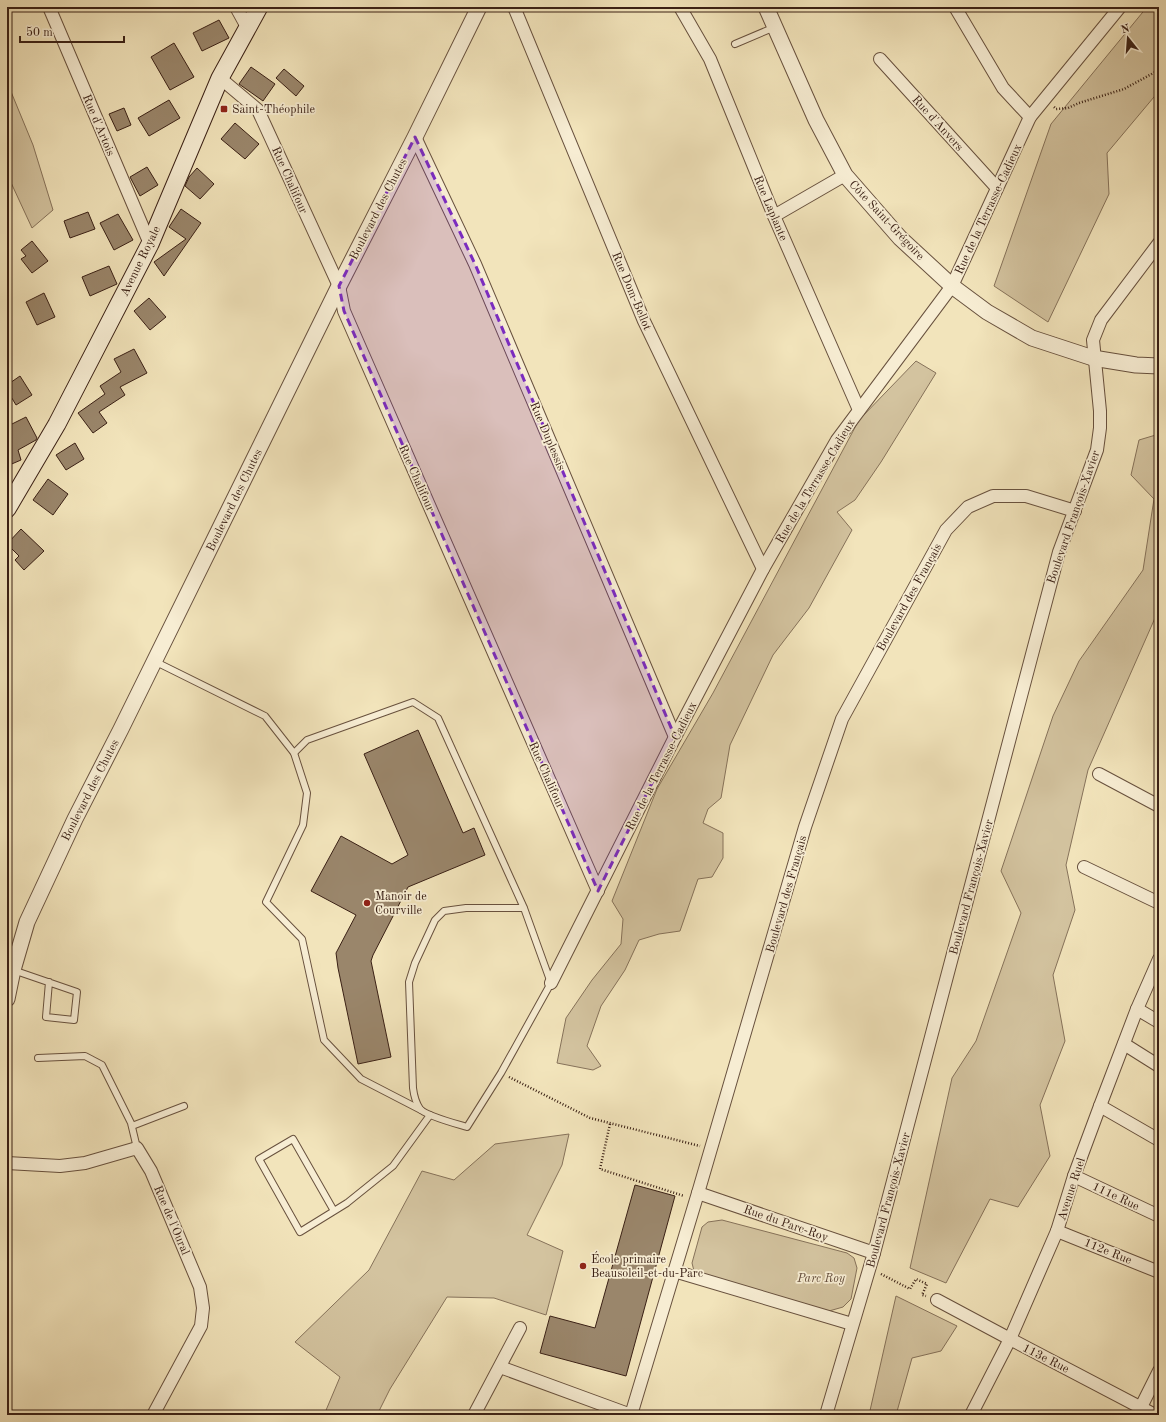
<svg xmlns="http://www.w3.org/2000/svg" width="1166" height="1422" font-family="'Old Standard TT',serif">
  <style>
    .green { fill: #d3c39f; stroke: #86725a }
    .building { fill: #9a866b; stroke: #3a2015 }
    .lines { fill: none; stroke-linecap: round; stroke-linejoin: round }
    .service-casing { stroke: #68513e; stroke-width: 8 }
    .minor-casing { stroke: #68513e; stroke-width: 14 }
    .tertiary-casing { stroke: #68513e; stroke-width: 17 }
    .secondary-casing { stroke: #3a2015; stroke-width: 19 }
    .path { stroke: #3a2015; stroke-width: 2.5; stroke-dasharray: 1 2; stroke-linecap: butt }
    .service { stroke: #f7edd3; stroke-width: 6 }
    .minor { stroke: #f7edd3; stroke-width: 12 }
    .tertiary { stroke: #f7edd3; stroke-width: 15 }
    .secondary { stroke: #f7edd3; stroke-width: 17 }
    .marked { fill: #7b2cbf; fill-opacity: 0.2; stroke: #7b2cbf; stroke-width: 3; stroke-dasharray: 8 5; stroke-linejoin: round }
    .poi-dot { fill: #8f2418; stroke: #f7edd3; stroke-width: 1.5 }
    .labels { text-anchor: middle; stroke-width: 3.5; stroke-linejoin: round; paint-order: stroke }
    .poi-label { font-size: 12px; fill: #3a2015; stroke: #f7edd3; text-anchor: start }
    .street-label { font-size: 12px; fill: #3a2015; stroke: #f7edd3 }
    .park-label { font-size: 12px; font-style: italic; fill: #604938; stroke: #f7edd3 }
  </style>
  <rect width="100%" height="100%" fill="#f2e4bb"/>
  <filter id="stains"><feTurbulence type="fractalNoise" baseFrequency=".005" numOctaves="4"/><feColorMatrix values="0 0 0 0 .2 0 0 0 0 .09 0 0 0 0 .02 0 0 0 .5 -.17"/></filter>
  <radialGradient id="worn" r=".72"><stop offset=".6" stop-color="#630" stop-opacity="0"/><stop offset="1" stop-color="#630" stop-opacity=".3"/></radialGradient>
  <g class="green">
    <polygon points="1147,7 1159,7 1159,91 1107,153 1109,194 1048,322 994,286 1051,124"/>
    <polygon points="7,82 33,145 53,210 32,228 7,174"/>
    <polygon points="916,361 936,373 881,462 855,500 837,512 852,530 809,608 773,655 730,745 721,798 708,809 703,823 723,833 723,858 712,877 698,879 680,931 659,934 639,940 625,970 601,1006 587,1046 601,1066 593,1070 557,1063 566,1018 592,980 621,944 623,919 612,901 657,789 713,693 859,420"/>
    <polygon points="1159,434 1159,612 1155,618 1088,770 1066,865 1075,910 1053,975 1065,1041 1040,1105 1050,1156 1018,1207 990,1199 946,1283 910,1268 952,1078 976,1041 1021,913 1001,871 1053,716 1079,661 1143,570 1154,499 1131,475 1139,440"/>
    <polygon points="569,1134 562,1165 527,1235 563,1251 546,1315 494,1298 447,1297 390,1389 377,1415 324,1415 340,1377 295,1342 369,1270 422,1171 454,1180 495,1144"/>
    <polygon points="722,1220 847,1253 854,1258 857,1268 851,1299 843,1307 829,1311 710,1278 694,1271 692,1263 702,1227 708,1222"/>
    <polygon points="896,1296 957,1326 941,1351 912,1358 896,1415 869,1415"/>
  </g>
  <g class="building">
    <polygon points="219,20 229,38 202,51 193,33"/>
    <polygon points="174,43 194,77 170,90 151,57"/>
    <polygon points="251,67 275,84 263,101 239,84"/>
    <polygon points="284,69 304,86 296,96 276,78"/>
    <polygon points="169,100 180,118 149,136 138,118"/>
    <polygon points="124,108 131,125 117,131 109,114"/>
    <polygon points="235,123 259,144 245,159 221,139"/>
    <polygon points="147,167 158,185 140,196 130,177"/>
    <polygon points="197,168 214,184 200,199 185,186 189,177"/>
    <polygon points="181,209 201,223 164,276 154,262 186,239 169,227"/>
    <polygon points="88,212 95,229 70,238 64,221"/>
    <polygon points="118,214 133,240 114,250 100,223"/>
    <polygon points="32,241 48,261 32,273 21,259 26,256 21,250"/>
    <polygon points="109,266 117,284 90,296 82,277"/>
    <polygon points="44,293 55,317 37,325 26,302"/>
    <polygon points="149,298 166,317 150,330 134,311"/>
    <polygon points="134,349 147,373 120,387 125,395 99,412 107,423 93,433 78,413 105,394 100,386 121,372 114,359"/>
    <polygon points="20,376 32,395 16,405 7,390 7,385"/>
    <polygon points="26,417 37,438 36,440 18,450 21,460 7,466 7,424 10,423 10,425"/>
    <polygon points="75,443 84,459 66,470 56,455"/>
    <polygon points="48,479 68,494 53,515 33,500"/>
    <polygon points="21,529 44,551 24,570 15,560 19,556 7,544"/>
    <polygon points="418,730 463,833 474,828 485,855 408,887 373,955 371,961 391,1057 358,1064 338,968 336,953 356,915 311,891 341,836 392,864 408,855 364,754"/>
    <polygon points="635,1185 675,1196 626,1376 540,1353 550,1316 595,1328"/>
  </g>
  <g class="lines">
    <g class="service-casing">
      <g id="service">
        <polyline points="735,44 775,27"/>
        <polyline points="154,661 265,716 294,753 307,793 303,825 266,902 302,939 324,1040 361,1079 421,1110"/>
        <path d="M294 753 307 740 413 702 438 718 524 908 551 983 501 1073 467 1127C457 1124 426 1116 420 1109 416 1103 414 1096 413 1088L409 982 415 963 435 920 444 911 466 908H524"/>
        <polyline points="13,970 77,992 74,1020 46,1017 49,982"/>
        <polyline points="38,1058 85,1056 102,1065 131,1123 137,1148"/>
        <polyline points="132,1126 184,1106"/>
        <polyline points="334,1211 293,1139 259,1159 300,1232 347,1203 393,1166 430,1115"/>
      </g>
    </g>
    <g class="minor-casing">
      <g id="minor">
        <polyline points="49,7 150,244"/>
        <polyline points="236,7 247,27"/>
        <polyline points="514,7 644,321 763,569"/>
        <polyline points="680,7 710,59 774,216 859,410"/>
        <polyline points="955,7 1003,88 1030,117"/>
        <polyline points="880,59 997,188"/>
        <polyline points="220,78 258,110 339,286 344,311 598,891"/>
        <polyline points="415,137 475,264 675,737"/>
        <polyline points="774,216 845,175"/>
        <polyline points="1099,774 1159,806"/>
        <polyline points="1084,867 1159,903"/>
        <polyline points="551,983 675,737 763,569 837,440 952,286 1030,117 1120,7"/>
        <polyline points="1137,1009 1159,1022"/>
        <polyline points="1124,1044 1159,1066"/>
        <polyline points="1100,1106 1159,1140"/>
        <polyline points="7,1163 60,1166 85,1163 137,1148 151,1171 200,1287 203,1308 201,1326 153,1415"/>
        <polyline points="1074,1176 1159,1216"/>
        <polyline points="698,1193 874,1253"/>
        <polyline points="1057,1231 1159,1272"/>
        <polyline points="674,1271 852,1324"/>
        <polyline points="937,1300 1010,1339 1155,1415"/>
        <polyline points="500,1367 631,1415 698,1193 805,827 842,719 946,530 968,507 993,496 1026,496 1075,511"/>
        <polyline points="474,1415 520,1328"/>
        <polyline points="826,1415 874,1253 1059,552 1097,450 1100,428 1100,411 1093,340 1101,320 1159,243"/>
        <polyline points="971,1415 1010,1339 1057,1231 1074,1176 1100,1106 1137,1009 1159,959"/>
        <polyline points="1137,1415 1159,1371"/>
      </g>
    </g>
    <g class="tertiary-casing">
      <g id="tertiary">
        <polyline points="766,7 816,120 845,175 900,238 952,286 987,312 1032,338 1093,358 1136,365 1159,366"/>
        <polyline points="7,999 13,970 27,922 75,819 121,729 339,286 415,137 479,7"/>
      </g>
    </g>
    <g class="secondary-casing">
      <polyline id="secondary" points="7,509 57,424 150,244 220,78 259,7"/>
    </g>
    <g class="path">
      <polyline points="1054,107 1056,109 1068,108 1079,103 1124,89 1159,70"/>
      <polyline points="509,1077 590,1118 700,1146"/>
      <polyline points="610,1124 600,1169 684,1196"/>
      <polyline points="881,1274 910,1289 916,1279 927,1284 922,1295 926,1296"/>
    </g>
    <use href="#service" class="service"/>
    <use href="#minor" class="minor"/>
    <use href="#tertiary" class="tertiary"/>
    <use href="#secondary" class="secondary"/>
  </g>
  <path class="marked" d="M415 137 475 264 675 737 598 891 344 311 339 286Z"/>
  <g class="poi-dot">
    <rect x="220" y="105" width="8" height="8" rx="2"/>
    <circle cx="367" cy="903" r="4"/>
    <circle cx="583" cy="1266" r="4"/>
  </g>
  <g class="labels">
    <g class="poi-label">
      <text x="232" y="113">Saint-Théophile</text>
      <text x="375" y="900">Manoir de<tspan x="375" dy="14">Courville</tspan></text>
      <text x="591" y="1263">École primaire<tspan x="591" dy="14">Beausoleil-et-du-Parc</tspan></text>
    </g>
    <g class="street-label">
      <text transform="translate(938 123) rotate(48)" y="4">Rue d'Anvers</text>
      <text transform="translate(99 125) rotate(67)" y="4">Rue d'Artois</text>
      <text transform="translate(290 180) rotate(66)" y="4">Rue Chalifour</text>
      <text transform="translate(771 208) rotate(67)" y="4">Rue Laplante</text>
      <text transform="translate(378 209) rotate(-63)" y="4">Boulevard des Chutes</text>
      <text transform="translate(988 209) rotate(-65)" y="4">Rue de la Terrasse-Cadieux</text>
      <text transform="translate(887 220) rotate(47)" y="4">Côte Saint-Grégoire</text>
      <text transform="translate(140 261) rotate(-64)" y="4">Avenue Royale</text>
      <text transform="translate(632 291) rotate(67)" y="4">Rue Dom-Bellot</text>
      <text transform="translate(548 436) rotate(67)" y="4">Rue Duplessis</text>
      <text transform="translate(417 478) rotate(66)" y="4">Rue Chalifour</text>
      <text transform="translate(815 481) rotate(-59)" y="4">Rue de la Terrasse-Cadieux</text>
      <text transform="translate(234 500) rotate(-64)" y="4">Boulevard des Chutes</text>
      <text transform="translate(1073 517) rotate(-71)" y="4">Boulevard François-Xavier</text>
      <text transform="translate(909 597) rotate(-61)" y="4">Boulevard des Français</text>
      <text transform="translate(661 766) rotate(-63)" y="4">Rue de la Terrasse-Cadieux</text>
      <text transform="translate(547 775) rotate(66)" y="4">Rue Chalifour</text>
      <text transform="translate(90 790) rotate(-63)" y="4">Boulevard des Chutes</text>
      <text transform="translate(971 887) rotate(-75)" y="4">Boulevard François-Xavier</text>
      <text transform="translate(786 894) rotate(-74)" y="4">Boulevard des Français</text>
      <text transform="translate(1071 1189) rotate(-72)" y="4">Avenue Ruel</text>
      <text transform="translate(1116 1196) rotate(25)" y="4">111e Rue</text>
      <text transform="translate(888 1200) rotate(-75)" y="4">Boulevard François-Xavier</text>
      <text transform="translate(172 1220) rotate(67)" y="4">Rue de l'Oural</text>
      <text transform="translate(786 1223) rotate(19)" y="4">Rue du Parc-Roy</text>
      <text transform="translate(1108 1251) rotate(22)" y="4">112e Rue</text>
      <text transform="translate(1046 1358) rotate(27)" y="4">113e Rue</text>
    </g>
    <g class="park-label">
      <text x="821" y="1282">Parc Roy</text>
    </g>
  </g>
  <rect width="1166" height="1422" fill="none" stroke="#f2e4bb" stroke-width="24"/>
  <rect x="8" y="8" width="1150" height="1406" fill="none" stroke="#3a2015" stroke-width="2"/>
  <rect x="12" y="12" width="1142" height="1398" fill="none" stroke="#3a2015"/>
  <g transform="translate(1128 38) rotate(343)" stroke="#f7edd3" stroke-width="3" paint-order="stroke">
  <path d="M0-3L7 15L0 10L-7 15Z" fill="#3a2015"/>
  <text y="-6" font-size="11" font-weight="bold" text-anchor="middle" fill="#3a2015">N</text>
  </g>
  <path d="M20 36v6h104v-6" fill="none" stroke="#3a2015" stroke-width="2"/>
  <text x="26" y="36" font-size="12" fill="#3a2015" stroke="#f7edd3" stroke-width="3" paint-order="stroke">50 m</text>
  <rect width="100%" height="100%" filter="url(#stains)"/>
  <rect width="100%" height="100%" fill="url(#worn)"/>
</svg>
